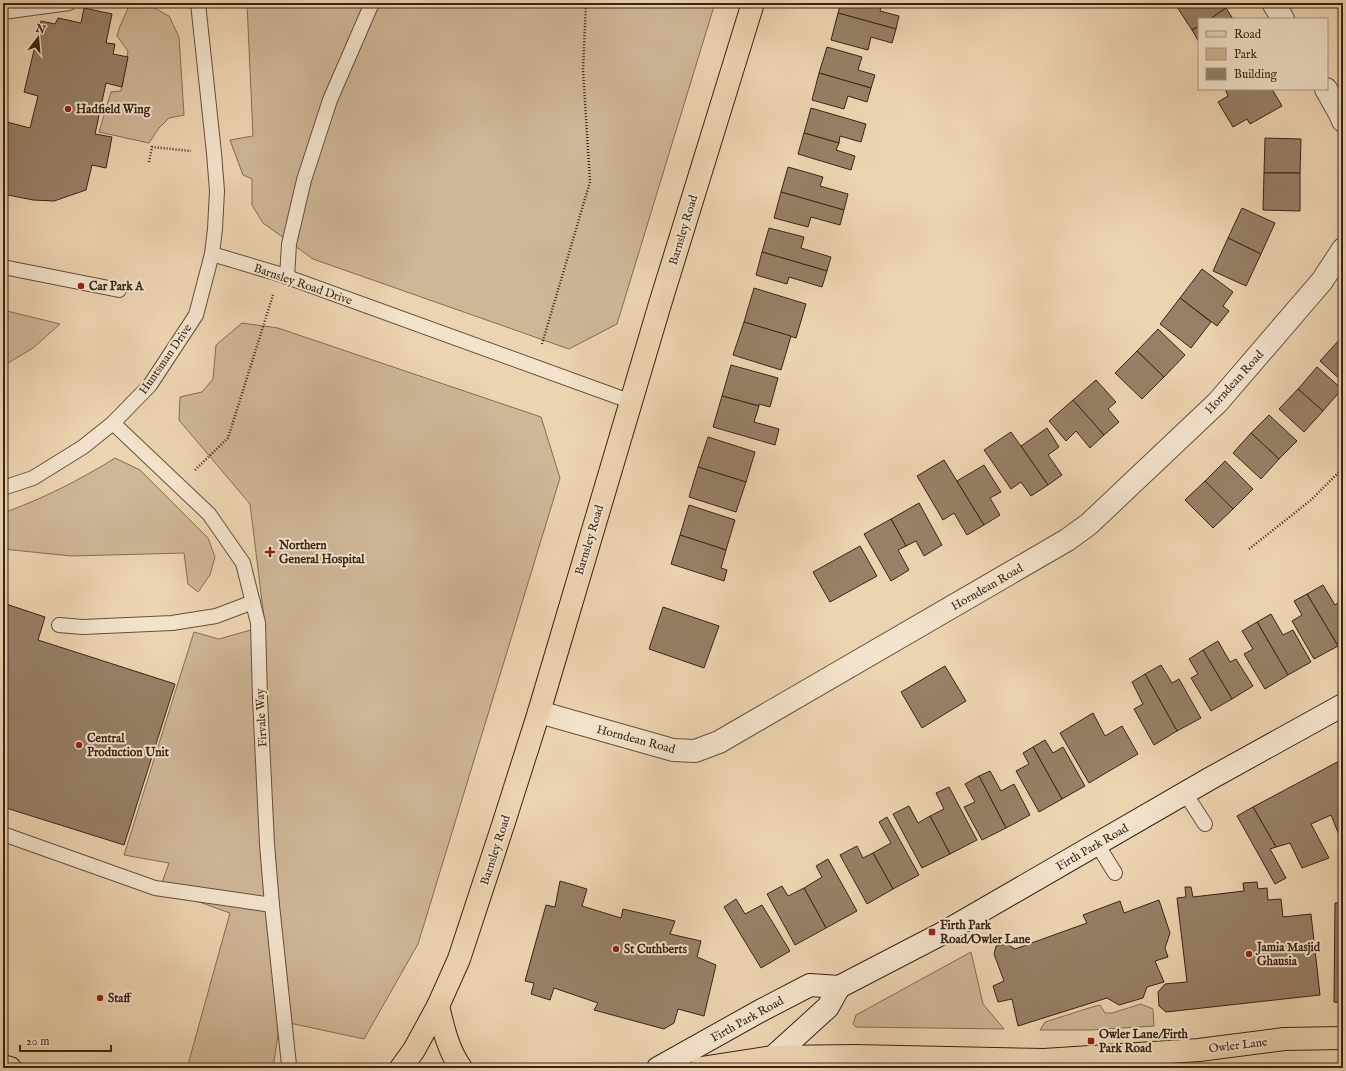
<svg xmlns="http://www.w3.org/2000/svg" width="1346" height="1071" font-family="'IM FELL English',serif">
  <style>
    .green { fill: #ceb697; stroke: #846d56 }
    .building { fill: #978067; stroke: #392416 }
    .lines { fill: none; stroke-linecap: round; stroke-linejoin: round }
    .service-casing { stroke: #66503d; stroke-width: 16 }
    .minor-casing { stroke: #66503d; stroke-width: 24 }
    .secondary-casing { stroke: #392416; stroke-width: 24 }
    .primary-casing { stroke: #392416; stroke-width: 24 }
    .path { stroke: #392416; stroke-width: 2.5; stroke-dasharray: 1 2; stroke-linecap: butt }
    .service { stroke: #f3e3cc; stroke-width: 14 }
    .minor { stroke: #f3e3cc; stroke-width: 22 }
    .secondary { stroke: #f3e3cc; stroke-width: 22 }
    .primary { stroke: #edd4b1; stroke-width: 22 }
    .poi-dot { fill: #8f2418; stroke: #f3e3cc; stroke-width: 1.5 }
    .labels { text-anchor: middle; stroke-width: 4; stroke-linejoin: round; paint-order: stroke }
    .poi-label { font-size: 12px; font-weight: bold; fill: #392416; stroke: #f3e3cc; text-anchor: start }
    .street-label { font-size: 12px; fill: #392416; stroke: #f3e3cc }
  </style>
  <rect width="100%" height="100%" fill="#edd4b1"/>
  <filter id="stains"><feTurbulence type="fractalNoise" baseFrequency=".005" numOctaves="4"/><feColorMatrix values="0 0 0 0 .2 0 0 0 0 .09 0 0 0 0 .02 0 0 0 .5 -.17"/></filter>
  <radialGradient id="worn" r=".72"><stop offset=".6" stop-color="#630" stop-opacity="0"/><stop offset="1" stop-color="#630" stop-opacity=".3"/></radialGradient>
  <g class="green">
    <polygon points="247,3 715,3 617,324 569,349 313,259 263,223 252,205 252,179 243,175 230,140 253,136"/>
    <polygon points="147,4 169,16 179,37 184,115 169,118 159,128 149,143 99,132 111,92 121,91 128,51 117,36 120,26 129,6"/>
    <polygon points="3,310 60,324 33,348 3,366"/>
    <polygon points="242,323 278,328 541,417 560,478 418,944 364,1039 280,1021 273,1068 187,1068 230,913 160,888 169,863 124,855 194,632 219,639 265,626 250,504 179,420 180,397 202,392 213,379 216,345"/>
    <path d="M115 458 140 470 208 538 215 557 210 575 198 592 188 584 184 553 71 556 3 549V513C42 499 80 480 115 458Z"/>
    <polygon points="971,952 983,1004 1004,1029 856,1027 853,1024 856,1015"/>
    <polygon points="1141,1004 1153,1009 1154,1026 1090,1030 1040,1030 1045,1022 1092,1007 1100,1005 1105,1013 1112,1013"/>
  </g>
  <g class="building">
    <polygon points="841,3 882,3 880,11 899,16 896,29 838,13"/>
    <polygon points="1176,3 1223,3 1226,8 1210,19 1199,19 1199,26 1192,30 1175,4"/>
    <polygon points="1336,3 1343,3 1343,14"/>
    <polygon points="84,8 112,14 106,43 115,44 113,54 128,57 122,87 106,83 95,134 112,137 106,168 92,165 86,190 54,201 33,200 3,194 3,121 30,128 38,96 24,92 41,21 55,24 58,18 81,23"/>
    <polygon points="1226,8 1233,19 1210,19"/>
    <polygon points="838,13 896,29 892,43 871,37 868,50 831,40"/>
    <polygon points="1199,26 1199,42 1192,30"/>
    <polygon points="827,47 862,57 858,70 875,75 871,88 819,73"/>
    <polygon points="819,73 871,88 867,102 848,96 844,109 812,100"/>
    <polygon points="1225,89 1272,89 1282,106 1250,124 1247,119 1233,127 1218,102 1228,96"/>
    <polygon points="811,108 866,124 861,142 840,136 839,143 804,133"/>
    <polygon points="804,133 839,143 836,150 855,156 851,170 798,154"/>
    <polygon points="1265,138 1301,139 1300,173 1264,173"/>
    <polygon points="788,167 823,177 820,186 848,194 844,210 781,192"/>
    <polygon points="1264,173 1300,173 1300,211 1263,210"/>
    <polygon points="781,192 844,210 840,225 811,217 808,227 774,218"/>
    <polygon points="1242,208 1275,223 1261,254 1228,238"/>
    <polygon points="769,228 804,237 801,248 831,257 827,271 762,252"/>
    <polygon points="1228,238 1261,254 1246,286 1213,271"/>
    <polygon points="762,252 827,271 822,287 789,277 787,284 756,275"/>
    <polygon points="1202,269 1233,292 1223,306 1229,311 1217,326 1180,298"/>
    <polygon points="754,288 806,304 796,338 744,322"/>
    <polygon points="1180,298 1211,322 1191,348 1160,324"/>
    <polygon points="744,322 791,336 781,370 733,355"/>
    <polygon points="1158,329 1185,355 1164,377 1137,351"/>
    <polygon points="1340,339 1343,342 1343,382 1320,361"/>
    <polygon points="1137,351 1164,377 1142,399 1115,373"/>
    <polygon points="731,365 778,378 770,407 759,404 759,406 722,396"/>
    <polygon points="1317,367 1342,389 1323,411 1298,389"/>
    <polygon points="1096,380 1116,402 1108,409 1119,422 1104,435 1073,400"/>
    <polygon points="1298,389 1323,411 1304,432 1279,409"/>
    <polygon points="722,396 759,406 754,422 779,429 775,445 713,427"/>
    <polygon points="1073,400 1104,435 1090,448 1076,431 1066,441 1049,421"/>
    <polygon points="1269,415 1297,441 1279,459 1251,433"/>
    <polygon points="1047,428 1059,447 1048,455 1062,475 1048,485 1021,446"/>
    <polygon points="1011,432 1048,485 1031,496 1021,482 1011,489 984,450"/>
    <polygon points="1251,433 1279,459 1261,479 1233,453"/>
    <polygon points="708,437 755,452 746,482 698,467"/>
    <polygon points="944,460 984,525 967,535 954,513 943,520 917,476"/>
    <polygon points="1225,461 1253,489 1233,509 1205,481"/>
    <polygon points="984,465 1001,492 990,498 1000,515 984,525 957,481"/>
    <polygon points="698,467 746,482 736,512 689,497"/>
    <polygon points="1205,481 1233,509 1213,528 1185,500"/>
    <polygon points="919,503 942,545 924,556 916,541 906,546 891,519"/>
    <polygon points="689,505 735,520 726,550 680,535"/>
    <polygon points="891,519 906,546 898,550 909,570 891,581 864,534"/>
    <polygon points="680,535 726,550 721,568 727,570 724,581 671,564"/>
    <polygon points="860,546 877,576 830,602 813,572"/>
    <polygon points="1323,585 1335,605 1342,600 1343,602 1343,643 1338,646 1307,594"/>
    <polygon points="1307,594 1338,646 1314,659 1292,621 1302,615 1294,601"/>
    <polygon points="3,603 45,617 38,640 175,684 124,845 3,807"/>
    <polygon points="663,607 719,626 704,668 649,649"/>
    <polygon points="1271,614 1283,635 1293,630 1311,662 1288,675 1257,622"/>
    <polygon points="1257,622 1288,675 1265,689 1244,654 1253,649 1242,631"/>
    <polygon points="1218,641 1230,662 1236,659 1253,686 1232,699 1203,650"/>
    <polygon points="1203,650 1232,699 1211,711 1191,678 1198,674 1189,659"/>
    <polygon points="1161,665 1172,683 1179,679 1201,718 1177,731 1145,674"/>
    <polygon points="945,666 966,701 922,728 901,692"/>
    <polygon points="1145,674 1177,731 1154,745 1134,709 1143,704 1132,682"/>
    <polygon points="1093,713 1105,736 1122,726 1138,754 1089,783 1060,733"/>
    <polygon points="1045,740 1053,753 1063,747 1085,786 1062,799 1033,747"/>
    <polygon points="1033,747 1062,799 1039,812 1016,771 1029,764 1023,753"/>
    <polygon points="1343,759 1343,833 1339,835 1331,815 1311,824 1329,858 1302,868 1290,843 1276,847 1253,807"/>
    <polygon points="990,771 1001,791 1014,784 1030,815 1006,828 979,776"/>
    <polygon points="979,776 1006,828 982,840 964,807 975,802 965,784"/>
    <polygon points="949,787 977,840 950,854 930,816 944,809 936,793"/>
    <polygon points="909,806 918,823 930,816 950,854 922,868 893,814"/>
    <polygon points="1253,807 1276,847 1270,849 1286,878 1275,884 1237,816"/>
    <polygon points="887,817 919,875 893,889 873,853 891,843 879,822"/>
    <polygon points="857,846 863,858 873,853 893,889 867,904 840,855"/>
    <polygon points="828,859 857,911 826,928 804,888 822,877 816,866"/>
    <polygon points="560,881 587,889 582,906 621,918 623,909 675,921 670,934 701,941 697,957 716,965 704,1016 678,1009 674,1023 664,1029 594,1010 598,1003 554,988 550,1000 531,994 534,983 525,981 546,905 555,907"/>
    <polygon points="1257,882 1258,889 1267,888 1268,900 1281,899 1283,917 1311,914 1320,995 1166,1012 1159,1006 1158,992 1165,984 1187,982 1177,898 1186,897 1185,887 1191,887 1193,897 1244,891 1243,883"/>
    <polygon points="782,886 788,896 804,888 826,928 795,945 767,894"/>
    <polygon points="736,899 745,914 762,905 790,951 761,968 724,907"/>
    <polygon points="1159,900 1170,933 1165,948 1168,957 1155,961 1164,982 1147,987 1143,998 1119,1005 1107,998 1018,1026 1012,999 998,1002 993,986 1004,981 994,954 996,946 1007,944 1015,949 1087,923 1083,915 1120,901 1124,913"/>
    <polygon points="1343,902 1343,1003 1334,1002 1335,903"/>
  </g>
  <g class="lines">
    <g class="service-casing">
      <g id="service">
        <polyline points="198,3 214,153 217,191 215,229 212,254 279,274 632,402"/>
        <polyline points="3,12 69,3"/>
        <polyline points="3,267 119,290"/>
        <polyline points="287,277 289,244 304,180 330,100 372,3"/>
        <polyline points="113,423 209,514 243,563 258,623 260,699 267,844 272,905 289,1065"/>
        <polyline points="3,488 33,478 83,447 113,423 150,385 196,315 212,254"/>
        <polyline points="59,625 83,627 172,623 216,616 253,602"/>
        <polyline points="1185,793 1205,824"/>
        <polyline points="3,834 155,888 272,905"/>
        <polyline points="1097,844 1115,873"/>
      </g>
    </g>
    <g class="minor-casing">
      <g id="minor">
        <polyline points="1273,3 1283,19"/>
        <polyline points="1326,89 1339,112 1343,121"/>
        <polyline points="539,712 673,750 695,751 719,742 1067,540 1089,524 1218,402 1322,281 1343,249"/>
      </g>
    </g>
    <g class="secondary-casing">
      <g id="secondary">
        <polyline points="773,1057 828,1007 839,987"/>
        <polyline points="658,1068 760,1011 810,985 839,987 943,933 1211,778 1343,705"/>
      </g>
    </g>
    <g class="primary-casing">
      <g id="primary">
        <path d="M438 1006C443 1027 448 1050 461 1068"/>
        <polyline points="3,1066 10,1068"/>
        <polyline points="401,1068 414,1050 438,1006 459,959 504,822 539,712 660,304 753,3"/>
        <polyline points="701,1068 773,1057 855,1056 1044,1060 1199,1050 1284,1039 1343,1038"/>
      </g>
    </g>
    <g class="path">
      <polyline points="149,162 152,147 191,151"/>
      <polyline points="542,344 590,182 583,69 586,3"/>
      <polyline points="195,470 228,438 273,295"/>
      <polyline points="1249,549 1311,500 1343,468"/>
    </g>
    <use href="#service" class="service"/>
    <use href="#minor" class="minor"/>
    <use href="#secondary" class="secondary"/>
    <use href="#primary" class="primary"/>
  </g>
  <g class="poi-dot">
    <circle cx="68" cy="109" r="4"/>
    <circle cx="81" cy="286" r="4"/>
    <path d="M268 546h4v4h4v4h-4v4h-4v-4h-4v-4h4z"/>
    <circle cx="79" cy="745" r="4"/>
    <rect x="928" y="928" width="8" height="8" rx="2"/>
    <circle cx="616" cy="949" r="4"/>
    <circle cx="1249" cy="954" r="4"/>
    <circle cx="100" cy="998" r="4"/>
    <rect x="1087" y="1037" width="8" height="8" rx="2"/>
  </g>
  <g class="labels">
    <g class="poi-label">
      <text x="76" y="113">Hadfield Wing</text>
      <text x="89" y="290">Car Park A</text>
      <text x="279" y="549">Northern<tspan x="279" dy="14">General Hospital</tspan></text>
      <text x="87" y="742">Central<tspan x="87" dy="14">Production Unit</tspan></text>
      <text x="940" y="929">Firth Park<tspan x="940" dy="14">Road/Owler Lane</tspan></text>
      <text x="1257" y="951">Jamia Masjid<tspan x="1257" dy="14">Ghausia</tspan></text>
      <text x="624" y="953">St Cuthberts</text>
      <text x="108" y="1002">Staff</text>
      <text x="1099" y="1038">Owler Lane/Firth<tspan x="1099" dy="14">Park Road</tspan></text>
    </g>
    <g class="street-label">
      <text transform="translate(683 230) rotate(-73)" y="4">Barnsley Road</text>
      <text transform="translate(303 284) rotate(19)" y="4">Barnsley Road Drive</text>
      <text transform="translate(165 359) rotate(-55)" y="4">Huntsman Drive</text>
      <text transform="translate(1234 382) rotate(-48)" y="4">Horndean Road</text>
      <text transform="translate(589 540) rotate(-73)" y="4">Barnsley Road</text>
      <text transform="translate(987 587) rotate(-30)" y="4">Horndean Road</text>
      <text transform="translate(261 718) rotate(-93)" y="4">Firvale Way</text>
      <text transform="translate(636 739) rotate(15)" y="4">Horndean Road</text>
      <text transform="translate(1092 847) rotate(-30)" y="4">Firth Park Road</text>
      <text transform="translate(495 850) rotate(-72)" y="4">Barnsley Road</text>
      <text transform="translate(747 1019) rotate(-29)" y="4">Firth Park Road</text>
      <text transform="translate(1238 1045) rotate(-7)" y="4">Owler Lane</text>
    </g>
  </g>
  <rect width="1346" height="1071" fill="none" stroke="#edd4b1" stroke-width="16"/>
  <rect x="4" y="4" width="1338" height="1063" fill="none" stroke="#392416" stroke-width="2"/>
  <rect x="8" y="8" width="1330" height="1055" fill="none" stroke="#392416"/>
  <rect x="1198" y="18" width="130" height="72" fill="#f3e3cc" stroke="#a99783"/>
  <rect x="1206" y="31" width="20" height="6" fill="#edd4b1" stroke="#a99783"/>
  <text x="1234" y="38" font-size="12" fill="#392416">Road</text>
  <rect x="1206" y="48" width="20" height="12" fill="#ceb697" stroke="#a99783"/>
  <text x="1234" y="58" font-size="12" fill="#392416">Park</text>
  <rect x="1206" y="68" width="20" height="12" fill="#978067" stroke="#a99783"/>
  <text x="1234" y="78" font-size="12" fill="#392416">Building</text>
  <g transform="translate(38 38) rotate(16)" stroke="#f3e3cc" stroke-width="3" paint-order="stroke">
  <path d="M0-3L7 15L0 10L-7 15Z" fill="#392416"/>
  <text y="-6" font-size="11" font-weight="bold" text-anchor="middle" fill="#392416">N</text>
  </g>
  <path d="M20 1045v6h91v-6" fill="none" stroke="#392416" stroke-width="2"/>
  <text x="26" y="1045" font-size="12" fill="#392416" stroke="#f3e3cc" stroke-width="3" paint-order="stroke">20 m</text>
  <rect width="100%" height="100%" filter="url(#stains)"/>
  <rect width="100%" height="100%" fill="url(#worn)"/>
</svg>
